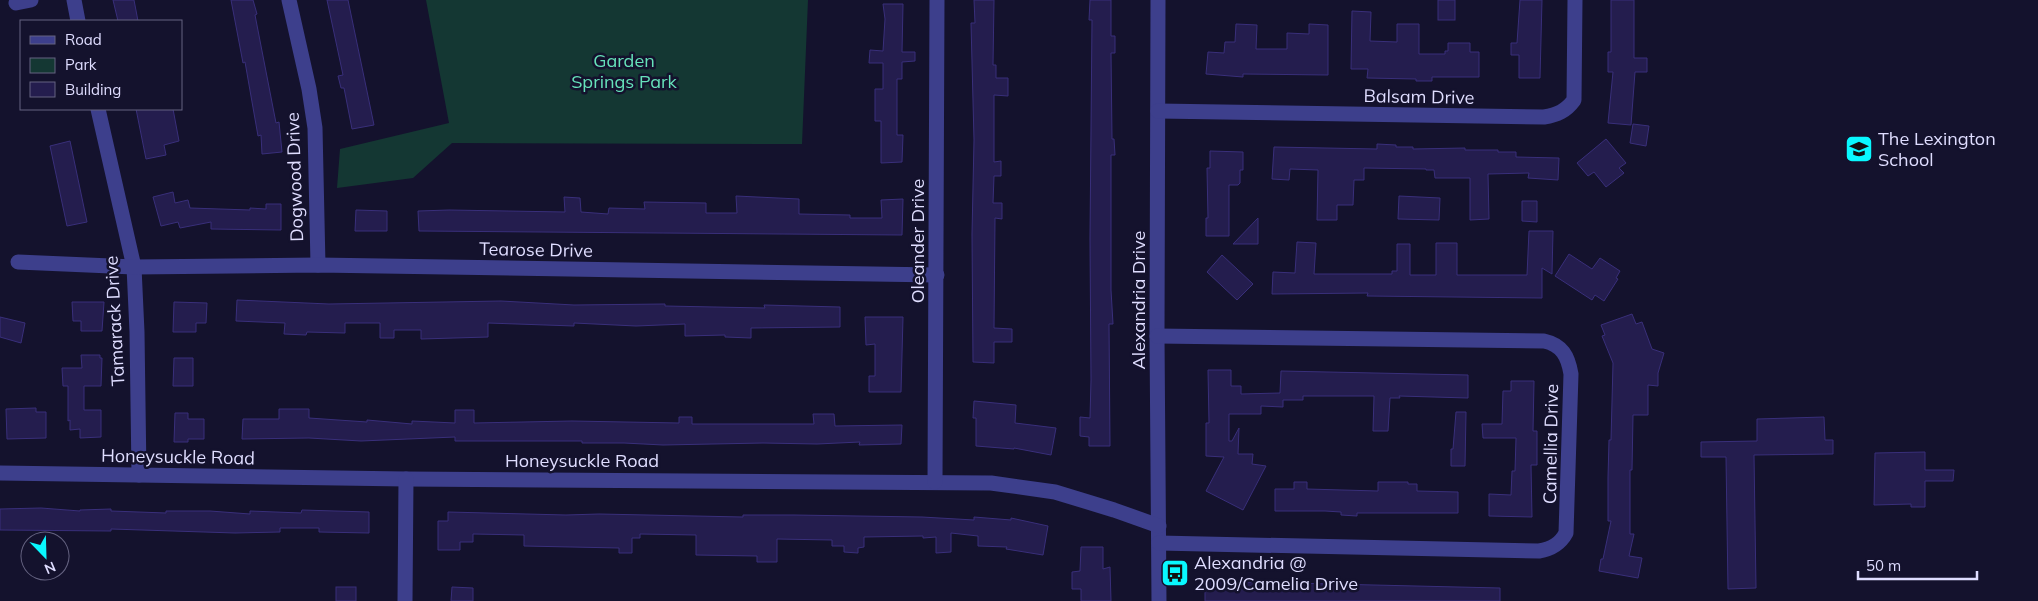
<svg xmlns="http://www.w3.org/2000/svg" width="2038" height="601" font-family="Mulish,sans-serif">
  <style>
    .green { fill: #143733 }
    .building { fill: #241d4e; stroke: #392f7a }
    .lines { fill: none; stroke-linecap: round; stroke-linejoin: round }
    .minor { stroke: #3d3f8c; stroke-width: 15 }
    .labels { text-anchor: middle; stroke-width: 5; stroke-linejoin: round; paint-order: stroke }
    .park-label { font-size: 18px; fill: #66e2ba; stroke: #14122d }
    .street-label { font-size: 18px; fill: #dfddff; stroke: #14122d }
    .poi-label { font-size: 18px; fill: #dfddff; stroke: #14122d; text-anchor: start }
  </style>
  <rect width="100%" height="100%" fill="#14122d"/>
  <polygon class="green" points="426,0 808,0 802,144 452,143 413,178 337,188 340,149 449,123"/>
  <g class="building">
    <polygon points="113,0 134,0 138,21 118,21"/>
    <polygon points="231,0 253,0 257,14 255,15 276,123 279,122 282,152 262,154 261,135 258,136 245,62 243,63"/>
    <polygon points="327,0 348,0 374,125 352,129 344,88 341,88 338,76 343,75"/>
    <polygon points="974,0 994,0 993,65 996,65 996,78 1008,78 1008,96 994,95 994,162 1001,161 1001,176 994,176 993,203 1002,203 1002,219 995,218 994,328 1012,329 1012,342 994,342 994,363 973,362 972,234 974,140 971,23 975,23"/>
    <polygon points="1090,0 1111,0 1111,36 1115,36 1115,53 1111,53 1112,139 1114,139 1115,155 1111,155 1111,290 1113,324 1109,324 1110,446 1089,446 1089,437 1080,436 1080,417 1090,418 1091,380 1090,238 1092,20 1089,20"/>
    <rect x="1438" y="0" width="17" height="20"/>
    <polygon points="1520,0 1542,0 1540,78 1519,78 1519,55 1511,55 1511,43 1517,43"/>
    <polygon points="1611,0 1634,0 1634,58 1647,58 1647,72 1635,72 1631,125 1608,123 1613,72 1608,72 1608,52 1611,52"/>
    <polygon points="883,4 903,4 902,52 915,52 915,61 902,62 902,79 897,79 897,135 903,135 902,162 881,163 881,121 875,121 875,89 883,89 883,63 869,63 870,50 883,51 885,19"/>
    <polygon points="1352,11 1371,12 1370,41 1397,42 1397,24 1419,24 1419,54 1445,54 1445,51 1448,51 1448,43 1470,43 1470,52 1479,52 1479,77 1432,77 1432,81 1416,81 1416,79 1367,78 1368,69 1351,69"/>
    <polygon points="1236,24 1257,25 1256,49 1287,49 1287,33 1309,34 1309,24 1328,25 1328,75 1243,74 1243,77 1206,74 1208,52 1224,53 1225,42 1235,42"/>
    <polygon points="136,109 173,109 179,141 164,145 166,155 146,159"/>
    <polygon points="1633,124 1649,126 1646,146 1630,143"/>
    <polygon points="1606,139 1626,163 1619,168 1624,173 1606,187 1594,172 1588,176 1577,163"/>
    <polygon points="70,141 87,222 67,226 50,146"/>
    <polygon points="1377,144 1396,145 1396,147 1413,147 1413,149 1465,148 1465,150 1498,150 1498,152 1516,152 1516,157 1559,158 1558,180 1528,178 1529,173 1488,174 1489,219 1470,220 1470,178 1435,178 1434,170 1426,170 1426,169 1364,168 1364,180 1354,180 1353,205 1337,205 1337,220 1317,220 1318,170 1290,169 1289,180 1272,179 1274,147 1377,149"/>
    <polygon points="1210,151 1243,152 1243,170 1240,170 1240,183 1238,185 1229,185 1229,236 1206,236 1206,218 1208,218 1207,168 1210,168"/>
    <polygon points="173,192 175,203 188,200 190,208 250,210 250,208 266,209 266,204 281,204 281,230 211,229 211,222 180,228 178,222 161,226 153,197"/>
    <polygon points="736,196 799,199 799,214 850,215 850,218 882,218 881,200 903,199 902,235 419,231 418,211 449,210 565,212 564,197 580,198 581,212 608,214 609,208 645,209 644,202 706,203 706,213 737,213"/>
    <polygon points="1399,196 1440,198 1439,220 1398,219"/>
    <polygon points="1522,201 1537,201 1537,222 1522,221"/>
    <polygon points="356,210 387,211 387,231 355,231"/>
    <polygon points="1258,218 1258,244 1233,244"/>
    <polygon points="1529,231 1553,231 1552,274 1542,268 1542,298 1367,296 1368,293 1272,294 1273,272 1295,273 1297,242 1316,243 1314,274 1392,274 1392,271 1397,271 1397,244 1410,244 1410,275 1436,275 1436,243 1457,243 1457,275 1527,275"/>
    <polygon points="1569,254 1592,269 1600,258 1620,271 1616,278 1618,279 1604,301 1595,295 1592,300 1555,276"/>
    <polygon points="1222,255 1253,284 1237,300 1207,272"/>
    <polygon points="237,300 329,304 501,301 574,305 665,304 665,306 765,308 764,305 840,307 840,327 751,328 751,338 725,337 725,335 685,336 685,324 636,326 574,323 574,326 488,323 488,337 421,339 421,330 394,330 394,338 380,338 380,323 345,323 345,333 307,332 306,335 284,334 285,323 236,321"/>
    <polygon points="72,302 104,302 102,331 81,331 81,321 73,321"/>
    <polygon points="174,302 207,303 206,323 196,323 196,332 173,332"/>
    <polygon points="1632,314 1636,324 1642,322 1652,349 1664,353 1658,373 1658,386 1648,385 1648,415 1633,415 1632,470 1630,470 1630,534 1634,534 1629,556 1642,558 1638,578 1599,571 1601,559 1603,559 1611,521 1608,521 1608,478 1609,440 1611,440 1613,363 1602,336 1605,335 1601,325"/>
    <polygon points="0,317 25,323 21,343 0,337"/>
    <polygon points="865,317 903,317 901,392 869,392 869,376 875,376 875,344 866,345"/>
    <polygon points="81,355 100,355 100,358 102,358 101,386 84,386 84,410 101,410 101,437 80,438 80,429 70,430 70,420 68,421 68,386 63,386 62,368 82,368"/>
    <polygon points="174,358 193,358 193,386 173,386"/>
    <polygon points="1208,370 1231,370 1231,386 1241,386 1241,394 1280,393 1281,371 1468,375 1468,398 1399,396 1400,398 1390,398 1388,431 1373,431 1374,396 1303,396 1303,400 1283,400 1283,407 1261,406 1261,414 1229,414 1229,441 1232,441 1239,428 1238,454 1253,454 1252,464 1266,466 1243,510 1206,491 1224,457 1206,456 1206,423 1209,423"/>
    <polygon points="1511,381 1534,381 1533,431 1537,431 1537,465 1531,465 1532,517 1489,516 1489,494 1511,495 1512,471 1515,471 1516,438 1483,438 1482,424 1502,424 1503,391 1511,391"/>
    <polygon points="974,401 1016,405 1015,423 1056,428 1051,455 1014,448 1014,449 976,446 976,418 973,418"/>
    <polygon points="36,408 36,412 46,412 46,438 7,439 6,409"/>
    <polygon points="279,409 309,409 309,418 367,422 367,420 412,424 412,421 455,423 455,410 474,410 474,423 572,421 679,423 679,417 692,417 692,424 814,424 813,414 834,414 835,426 902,425 901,444 859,445 860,442 817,444 763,443 663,445 624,443 582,443 582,441 455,441 455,437 361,441 309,438 242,439 243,419 279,419"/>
    <polygon points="1456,412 1466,412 1465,466 1451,466 1451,449 1453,449"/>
    <polygon points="175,413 188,413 188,419 204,419 204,439 188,439 188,442 174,442"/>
    <polygon points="1824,417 1825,440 1833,440 1833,454 1754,455 1756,588 1728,589 1726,457 1701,457 1701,442 1757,441 1757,419"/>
    <polygon points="1925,452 1925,470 1954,470 1953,481 1925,481 1925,507 1911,507 1911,504 1874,505 1875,453"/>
    <polygon points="1294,482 1307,482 1307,489 1378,491 1378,482 1408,482 1408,484 1417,484 1417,491 1458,492 1458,513 1357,513 1357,516 1341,515 1341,512 1325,511 1275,511 1275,489 1294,489"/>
    <polygon points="41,508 80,511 80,510 111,509 111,511 166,513 166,511 210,511 250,514 250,511 301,513 302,510 369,512 369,533 319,532 319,528 280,528 280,532 235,533 111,529 111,531 0,530 0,509"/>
    <polygon points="448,512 566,515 599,514 743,517 743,515 794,515 922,517 974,520 974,517 1011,520 1011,518 1048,526 1043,555 1006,549 1007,547 978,546 978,536 951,533 951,552 936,553 936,537 923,538 923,536 864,537 864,547 858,548 858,553 844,552 844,546 832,546 832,540 777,539 777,562 757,562 757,556 696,555 696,535 640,534 640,538 632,538 632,553 619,553 619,548 524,546 524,535 473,534 473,542 460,542 460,550 438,550 438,521 448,521"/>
    <polygon points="1081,547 1103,547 1103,569 1110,567 1111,601 1081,601 1081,589 1072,589 1072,572 1080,571"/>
    <polygon points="1205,581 1500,588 1500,601 1205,601"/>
    <rect x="336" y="587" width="20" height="14"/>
    <polygon points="452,587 473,588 473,601 451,601"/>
  </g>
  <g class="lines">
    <g class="minor">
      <polyline points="74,0 78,21"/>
      <polyline points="289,0 309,89 315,128 318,265"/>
      <polyline points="1158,0 1157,336 1159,601"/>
      <polyline points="16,3 31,0"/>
      <polyline points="98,109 134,267 137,332 139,475"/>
      <path d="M1158 111 1544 117C1557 115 1566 111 1574 100L1575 0"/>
      <polyline points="18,262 134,267 318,265 937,275"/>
      <path d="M1157 336 1544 341C1562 345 1568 356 1571 374L1566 533C1560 544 1552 549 1539 551L1159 543"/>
      <polyline points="0,473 406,479 991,483 1055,492 1114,510 1159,526"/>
      <polyline points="935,482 937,0"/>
      <polyline points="405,601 406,479"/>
    </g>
  </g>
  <defs>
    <g id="school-square" transform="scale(1.4375)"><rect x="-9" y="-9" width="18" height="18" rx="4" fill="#09f8ff" stroke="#14122d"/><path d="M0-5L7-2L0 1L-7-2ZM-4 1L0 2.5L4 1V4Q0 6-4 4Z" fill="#111"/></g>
    <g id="bus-square" transform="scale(1.4375)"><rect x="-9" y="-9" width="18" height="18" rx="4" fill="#09f8ff" stroke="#14122d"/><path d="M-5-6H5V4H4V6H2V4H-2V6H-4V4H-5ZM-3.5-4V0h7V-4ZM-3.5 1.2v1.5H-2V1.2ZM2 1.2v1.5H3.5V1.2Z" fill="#111"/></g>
  </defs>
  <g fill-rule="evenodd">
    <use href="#school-square" x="1859" y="149"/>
    <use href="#bus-square" x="1175" y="573"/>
  </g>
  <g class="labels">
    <g class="park-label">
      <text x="624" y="67">Garden<tspan x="624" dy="21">Springs Park</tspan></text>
    </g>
    <g class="street-label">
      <text transform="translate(1419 97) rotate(1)" y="6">Balsam Drive</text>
      <text transform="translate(295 177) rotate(-92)" y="6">Dogwood Drive</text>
      <text transform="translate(918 241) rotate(-90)" y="6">Oleander Drive</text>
      <text transform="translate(536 250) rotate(1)" y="6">Tearose Drive</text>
      <text transform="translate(1139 300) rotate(-90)" y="6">Alexandria Drive</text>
      <text transform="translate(115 321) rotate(-93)" y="6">Tamarack Drive</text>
      <text transform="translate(1551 444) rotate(-89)" y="6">Camellia Drive</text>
      <text transform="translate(178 457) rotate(1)" y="6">Honeysuckle Road</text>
      <text x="582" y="467">Honeysuckle Road</text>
    </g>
    <g class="poi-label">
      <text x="1878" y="145">The Lexington<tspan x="1878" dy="21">School</tspan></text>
      <text x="1194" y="569">Alexandria @<tspan x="1194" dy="21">2009/Camelia Drive</tspan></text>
    </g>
  </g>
  <rect x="20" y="20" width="162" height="90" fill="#14122d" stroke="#656381"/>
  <rect x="30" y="36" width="25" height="8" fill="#3d3f8c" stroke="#656381"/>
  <text x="65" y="45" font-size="15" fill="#dfddff">Road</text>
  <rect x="30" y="58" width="25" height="15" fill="#143733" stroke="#656381"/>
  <text x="65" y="70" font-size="15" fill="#dfddff">Park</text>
  <rect x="30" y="82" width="25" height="15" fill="#241d4e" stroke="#656381"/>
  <text x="65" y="95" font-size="15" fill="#dfddff">Building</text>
  <g transform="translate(45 556) rotate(157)"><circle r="24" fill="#14122d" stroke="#656381"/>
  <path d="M0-4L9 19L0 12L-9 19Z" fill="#09f8ff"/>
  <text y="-8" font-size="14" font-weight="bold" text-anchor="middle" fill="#dfddff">N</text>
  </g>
  <path d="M1858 571v8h119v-8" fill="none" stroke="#dfddff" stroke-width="2.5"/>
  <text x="1866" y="571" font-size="15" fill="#dfddff" stroke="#14122d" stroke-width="4" paint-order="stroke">50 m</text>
</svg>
